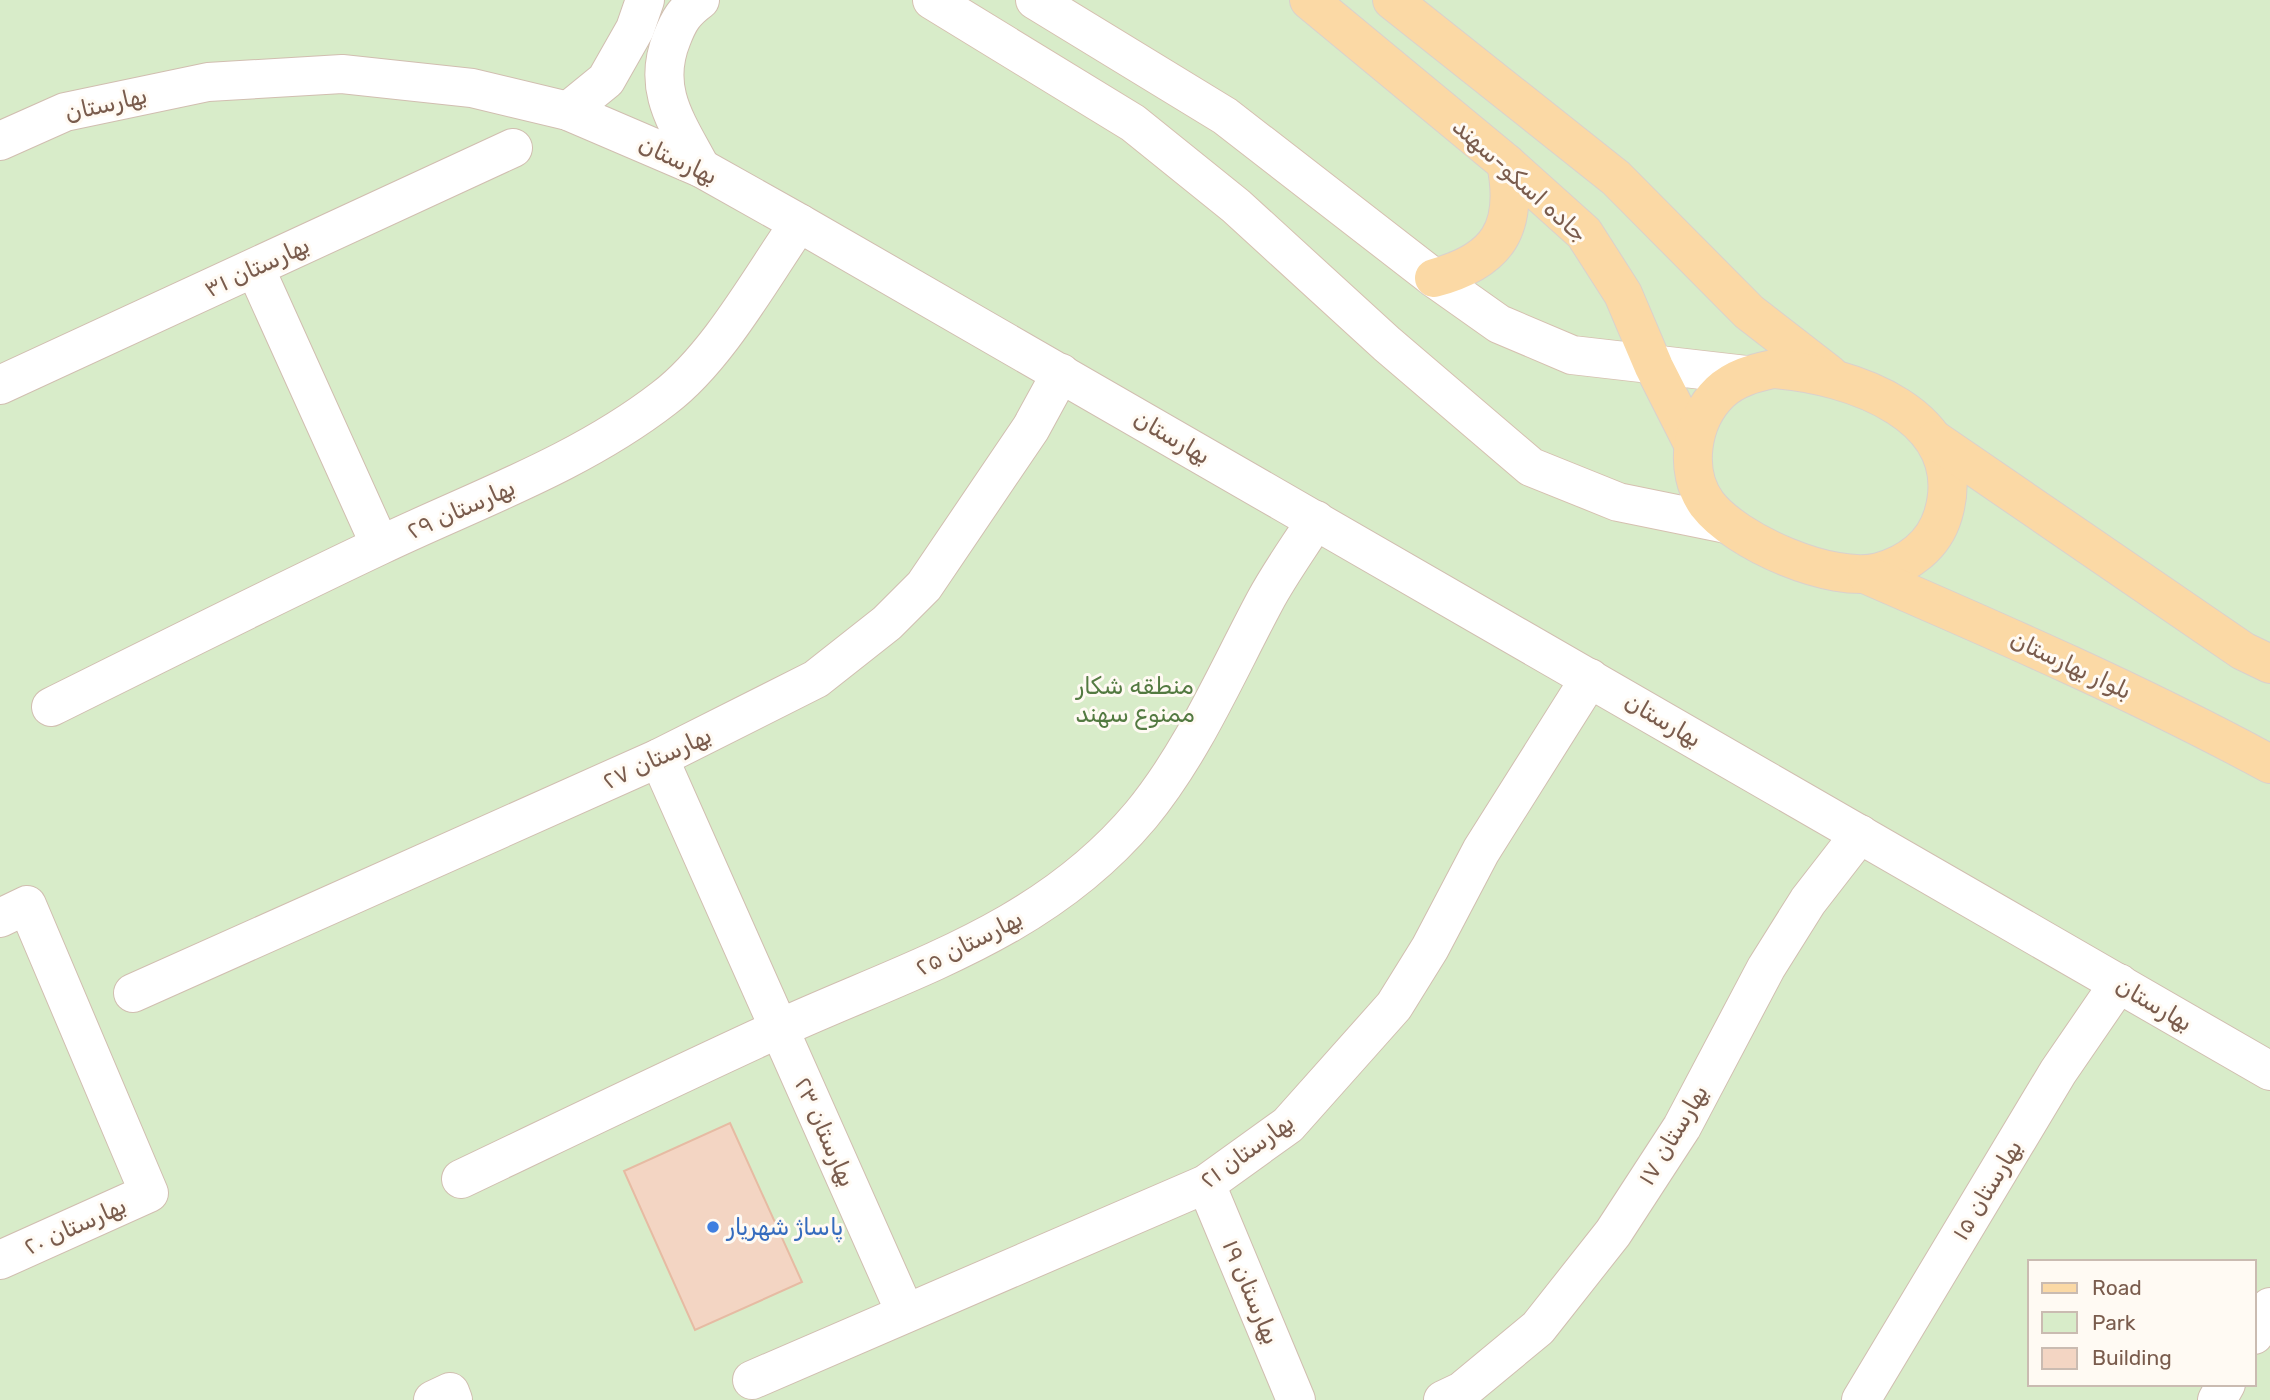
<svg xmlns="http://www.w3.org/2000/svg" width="2270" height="1400" font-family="Rubik,Cairo,sans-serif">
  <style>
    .green { fill: #d8ecc9; fill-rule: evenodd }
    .building { fill: #f3d5c3; stroke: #e6bba3; stroke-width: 2 }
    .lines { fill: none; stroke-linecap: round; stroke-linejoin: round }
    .minor-casing { stroke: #d1beb0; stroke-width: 40 }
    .tertiary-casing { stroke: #d1beb0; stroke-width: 40 }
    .secondary-casing { stroke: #d6c0b0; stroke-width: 40 }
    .primary-casing { stroke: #dad1cd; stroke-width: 40 }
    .minor { stroke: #fff; stroke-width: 38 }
    .tertiary { stroke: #fff; stroke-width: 38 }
    .secondary { stroke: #fff; stroke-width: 38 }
    .primary { stroke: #fbd9a5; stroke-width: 38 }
    .shop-dot { fill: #3f7fe0; stroke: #fffaf3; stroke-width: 2.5 }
    .labels { text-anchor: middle; stroke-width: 6; stroke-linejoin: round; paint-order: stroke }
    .street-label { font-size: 24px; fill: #7a5c4d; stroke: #fffaf3 }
    .park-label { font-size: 24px; fill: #537a41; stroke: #fffaf3 }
    .shop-label { font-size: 24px; fill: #366cbe; stroke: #fffaf3; text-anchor: start }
  </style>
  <rect width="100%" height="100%" fill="#fdf6ec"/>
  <path class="green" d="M0 0H2270V1400H0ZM2030 1262H2254V1384H2030Z"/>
  <polygon class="building" points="730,1123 802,1282 695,1330 624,1171"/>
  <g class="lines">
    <g class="minor-casing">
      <g id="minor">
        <polyline points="255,268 380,545"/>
        <polyline points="0,385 513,148"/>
        <path d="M51 707C160 653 269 598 379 546 475 500 579 464 664 398 717 358 761 278 799 223"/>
        <polyline points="659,758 905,1312"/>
        <polyline points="0,918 27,905 149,1193 0,1260"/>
        <polyline points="133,993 659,758 816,679 887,623 924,586 1031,428 1061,373"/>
        <path d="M461 1179C566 1129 671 1078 776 1030 909 969 1043 932 1141 815 1193 752 1227 672 1265 601 1280 573 1299 547 1316 520"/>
        <polyline points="1206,1184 1296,1400"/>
        <polyline points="2254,1335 2270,1307"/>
        <polyline points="752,1380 1206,1184 1288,1125 1394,1006 1430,948 1481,851 1590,678"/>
        <polyline points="433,1400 450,1392 453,1400"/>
        <polyline points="1443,1400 1462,1391 1538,1328 1613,1233 1682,1127 1766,968 1808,901 1860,834"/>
        <polyline points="1861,1400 2058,1072 2119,983"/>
        <polyline points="2217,1400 2226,1384"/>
      </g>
    </g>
    <g class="tertiary-casing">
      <g id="tertiary">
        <path d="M700 0C684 12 679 20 672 38 651 89 677 123 701 168"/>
        <polyline points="568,111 606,80 635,29 645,0"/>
        <polyline points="0,141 65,112 208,82 342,74 472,88 568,111 701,168 799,223 2270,1071"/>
      </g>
    </g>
    <g class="secondary-casing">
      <g id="secondary">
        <polyline points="932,0 1133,123 1236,206 1387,344 1531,467 1618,502 1726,524"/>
        <polyline points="1035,0 1225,116 1434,278 1499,324 1572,355 1746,375"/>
      </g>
    </g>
    <g class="primary-casing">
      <g id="primary">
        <polyline points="1309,0 1506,163 1584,233 1623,294 1654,367 1693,444"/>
        <polyline points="1392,0 1616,178 1749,312 1829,374"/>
        <path d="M1434 278C1498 261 1519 228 1506 163"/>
        <path d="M1773 369C1849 374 1973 415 1943 515 1934 545 1909 564 1879 572 1832 584 1736 542 1707 504 1683 471 1691 420 1720 392 1735 378 1754 373 1773 369Z"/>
        <polyline points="1935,440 2243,651 2270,664"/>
        <path d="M1867 575C2003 634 2139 693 2270 764"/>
      </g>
    </g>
    <use href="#minor" class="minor"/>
    <use href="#tertiary" class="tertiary"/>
    <use href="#secondary" class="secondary"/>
    <use href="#primary" class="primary"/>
  </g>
  <circle class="shop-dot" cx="713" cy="1227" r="7"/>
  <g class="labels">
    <g class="street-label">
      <text transform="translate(106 104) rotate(-13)" y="8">بهارستان</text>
      <text transform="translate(678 160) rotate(25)" y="8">بهارستان</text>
      <text transform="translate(1520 180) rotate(42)" y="8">جاده اسکو-سهند</text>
      <text transform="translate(257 267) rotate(-25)" y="8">بهارستان ۳۱</text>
      <text transform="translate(1172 437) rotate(30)" y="8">بهارستان</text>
      <text transform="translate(461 509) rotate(-24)" y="8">بهارستان ۲۹</text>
      <text transform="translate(2071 665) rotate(25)" y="8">بلوار بهارستان</text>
      <text transform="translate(1663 720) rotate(30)" y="8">بهارستان</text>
      <text transform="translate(657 758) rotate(-25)" y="8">بهارستان ۲۷</text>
      <text transform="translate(969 943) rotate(-27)" y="8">بهارستان ۲۵</text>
      <text transform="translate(2154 1004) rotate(30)" y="8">بهارستان</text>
      <text transform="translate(825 1132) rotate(66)" y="8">بهارستان ۲۳</text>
      <text transform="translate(1673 1135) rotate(-59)" y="8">بهارستان ۱۷</text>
      <text transform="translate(1247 1151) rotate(-36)" y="8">بهارستان ۲۱</text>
      <text transform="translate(1987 1190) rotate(-59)" y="8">بهارستان ۱۵</text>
      <text transform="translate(75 1226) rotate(-24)" y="8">بهارستان ۲۰</text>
      <text transform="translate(1251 1292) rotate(67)" y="8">بهارستان ۱۹</text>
    </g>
    <g class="park-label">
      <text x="1135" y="694">منطقه شکار<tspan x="1135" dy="28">ممنوع سهند</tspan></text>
    </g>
    <g class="shop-label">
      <text x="727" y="1235">پاساژ شهریار</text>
    </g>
  </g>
  <rect x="2028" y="1260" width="228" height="126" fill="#fffaf3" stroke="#cabbb1" stroke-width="2"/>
  <rect x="2042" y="1283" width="35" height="10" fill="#fbd9a5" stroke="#cabbb1" stroke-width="2"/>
  <text x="2092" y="1295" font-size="21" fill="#7a5c4d">Road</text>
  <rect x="2042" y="1312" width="35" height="21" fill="#d8ecc9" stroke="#cabbb1" stroke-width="2"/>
  <text x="2092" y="1330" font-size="21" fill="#7a5c4d">Park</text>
  <rect x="2042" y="1348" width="35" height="21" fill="#f3d5c3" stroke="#cabbb1" stroke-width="2"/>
  <text x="2092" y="1365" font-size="21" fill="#7a5c4d">Building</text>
</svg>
